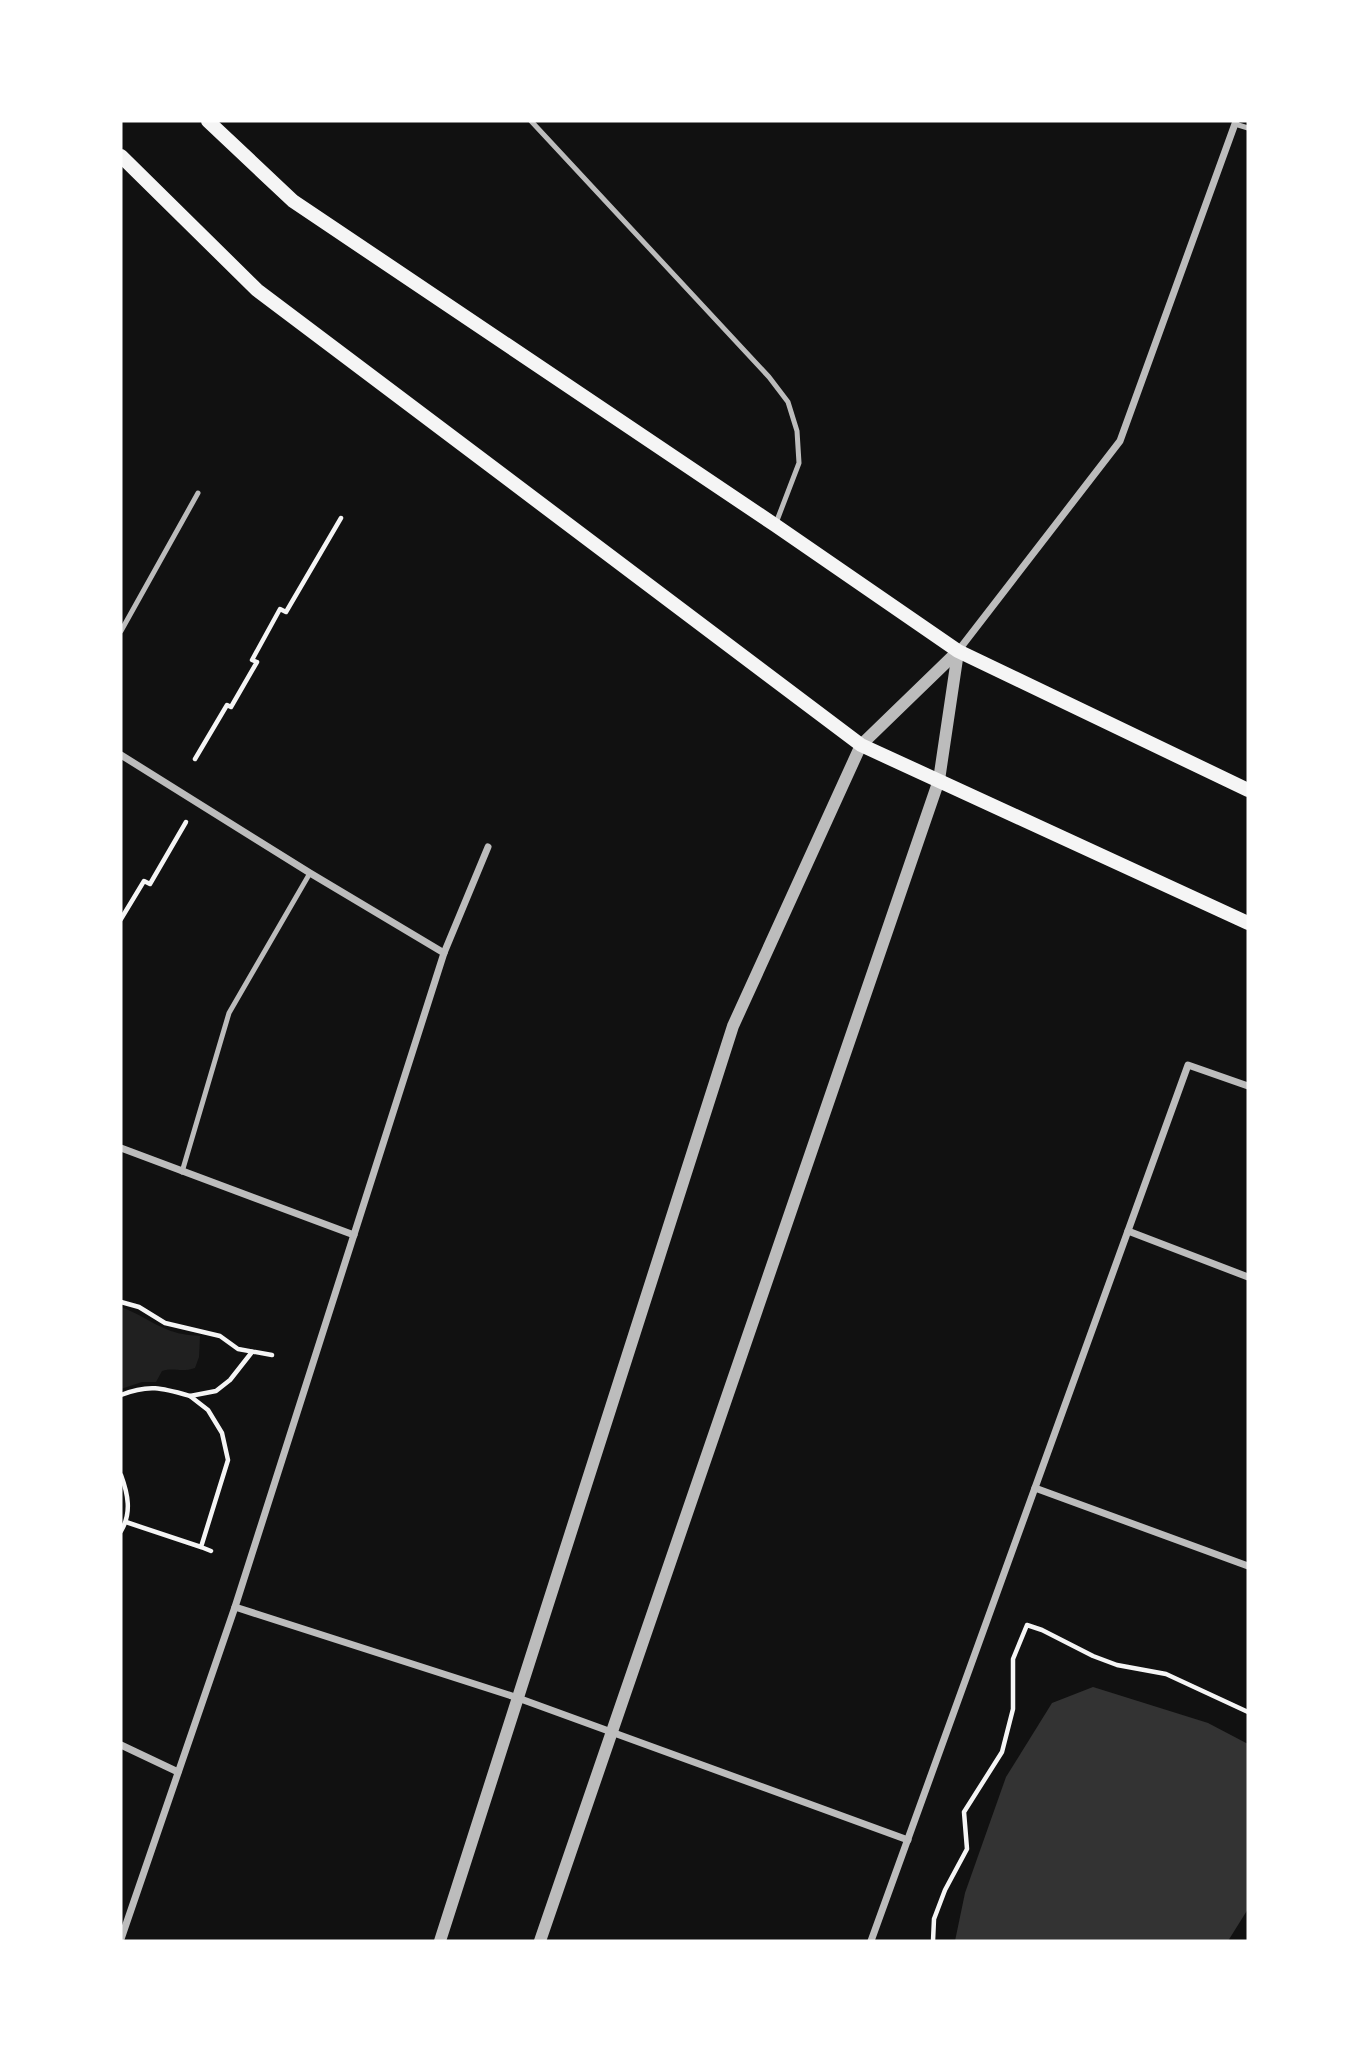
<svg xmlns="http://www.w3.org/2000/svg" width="1369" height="2062" font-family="'Public Sans',sans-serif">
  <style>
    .green { fill: #202020 }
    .water { fill: #333 }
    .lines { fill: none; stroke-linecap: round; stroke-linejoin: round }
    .path { stroke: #f5f5f5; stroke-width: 4.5 }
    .service { stroke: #bcbcbc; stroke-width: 5 }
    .minor { stroke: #bcbcbc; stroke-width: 7 }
    .tertiary { stroke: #bcbcbc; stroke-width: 12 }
    .secondary { stroke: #f5f5f5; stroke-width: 14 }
  </style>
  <rect width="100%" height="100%" fill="#111"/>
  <path class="green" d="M121 1307C138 1313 151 1323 166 1329 177 1334 188 1335 200 1336L199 1357 195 1368C180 1373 175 1367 162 1371L156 1382H142L121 1389Z"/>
  <polygon class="water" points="1093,1687 1208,1723 1248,1744 1248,1909 1228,1941 955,1941 965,1893 1006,1777 1052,1703"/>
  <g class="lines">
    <g class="path">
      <polyline points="195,759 227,705 231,707 257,662 252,660 280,609 286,612 341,518"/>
      <polyline points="121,919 144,881 150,884 186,822"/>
      <polyline points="121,1302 139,1307 165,1323 220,1336 238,1349 272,1355"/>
      <path d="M121 1395C149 1384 162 1388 190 1396"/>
      <path d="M121 1475C128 1494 132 1513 121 1531"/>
      <polyline points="126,1522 201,1547"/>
      <polyline points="211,1551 201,1547 228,1460 222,1433 208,1410 190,1396 216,1391 230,1380 252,1352"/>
      <polyline points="933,1941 934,1919 945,1890 967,1849 964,1812 1002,1752 1013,1709 1013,1659 1027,1625 1042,1630 1093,1656 1117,1665 1166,1674 1248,1712"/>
    </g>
    <g class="service">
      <polyline points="531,121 769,377 788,402 797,431 799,463 776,523"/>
      <polyline points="1235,124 1248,128"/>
      <polyline points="121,631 198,493"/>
      <polyline points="182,1172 229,1013 310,873"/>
    </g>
    <g class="minor">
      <polyline points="958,651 1120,441 1236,121"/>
      <polyline points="121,755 310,873 444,953"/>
      <polyline points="121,1148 354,1235"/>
      <polyline points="1128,1231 1248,1277"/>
      <polyline points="1035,1488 1248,1566"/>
      <polyline points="235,1607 518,1698 908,1840"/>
      <polyline points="121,1745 178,1772"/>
      <polyline points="121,1939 235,1607 444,953 488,847"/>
      <polyline points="871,1941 1188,1065 1248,1086"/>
    </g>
    <g class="tertiary">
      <polyline points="440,1941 733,1026 861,745 958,651"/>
      <polyline points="540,1941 939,780 958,652"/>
    </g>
    <g class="secondary">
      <polyline points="208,121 293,201 775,525 958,651 1248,790"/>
      <polyline points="121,156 257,290 861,745 1248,923"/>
    </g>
  </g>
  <rect width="1369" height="2062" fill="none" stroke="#ffffff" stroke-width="245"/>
</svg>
